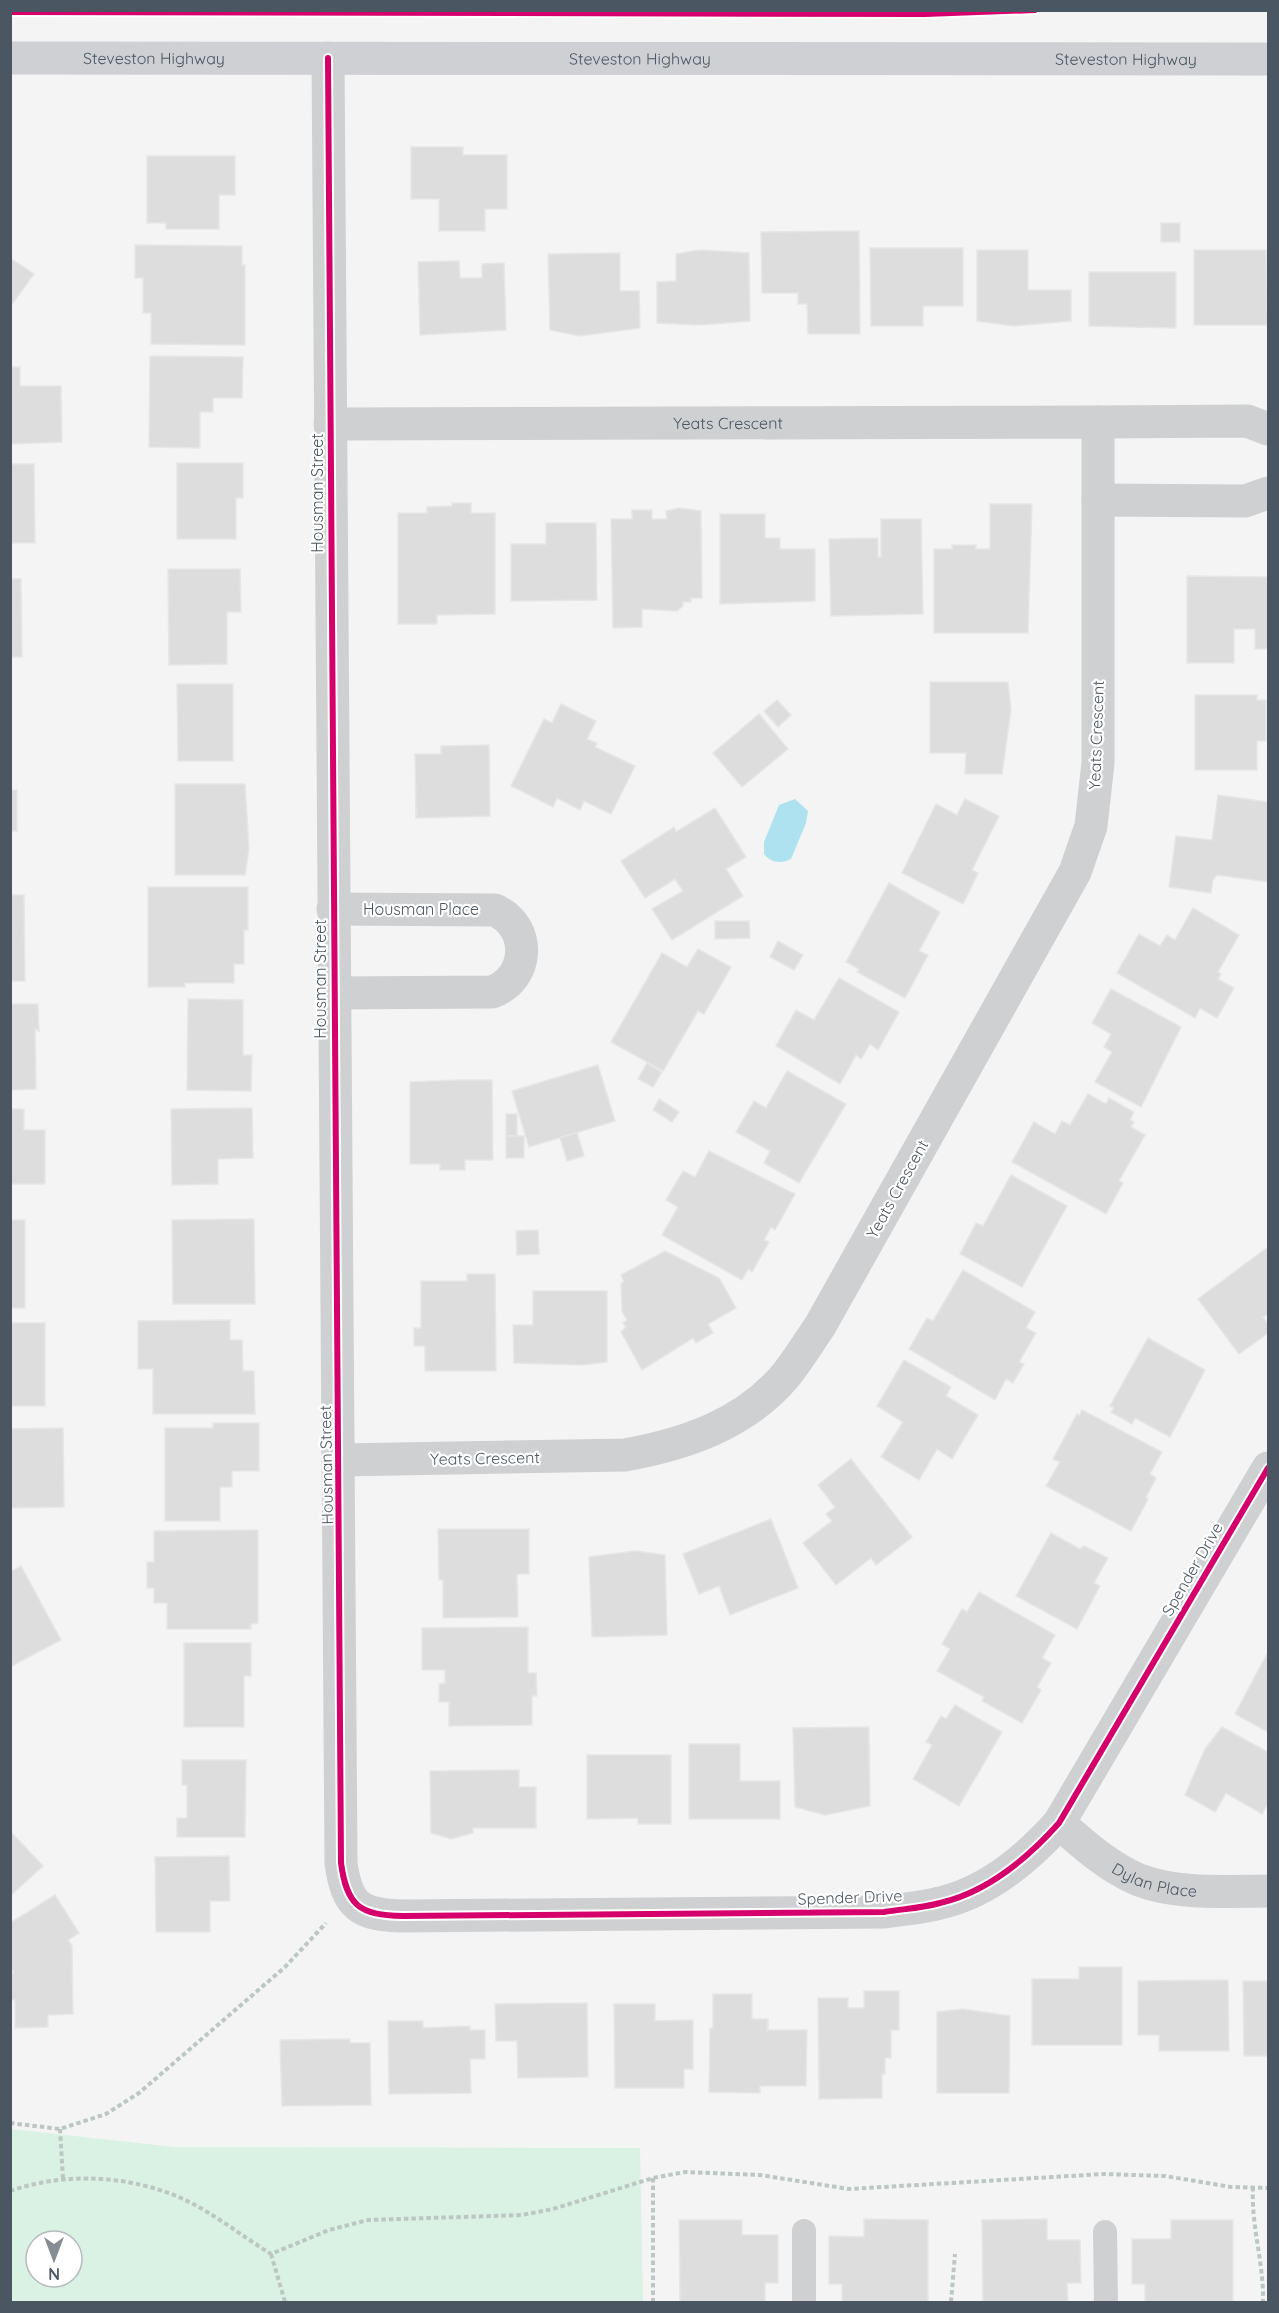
<svg xmlns="http://www.w3.org/2000/svg" width="1279" height="2313" font-family="Quicksand,sans-serif">
  <style>
    .green { fill: #d9f2e3; fill-rule: evenodd }
    .water { fill: #aee2f0 }
    .building { fill: #ddddde; stroke: #e5e6e7; stroke-width: 1.5 }
    .lines { fill: none; stroke-linecap: round; stroke-linejoin: round }
    .path { stroke: #bcc7c4; stroke-width: 4; stroke-dasharray: 4.5 3; stroke-linecap: butt }
    .lane { stroke: #ced0d2; stroke-width: 24 }
    .street { stroke: #ced0d2; stroke-width: 33 }
    .secondary { stroke: #ced0d4; stroke-width: 33 }
    .cycleway-casing { stroke: #fff; stroke-width: 10 }
    .cycleway { stroke: #d6006c; stroke-width: 6 }
    .labels { text-anchor: middle; stroke-width: 4.5; stroke-linejoin: round; paint-order: stroke }
    .street-label { font-size: 16px; fill: #4a5661; stroke: #fff }
  </style>
  <rect width="100%" height="100%" fill="#f4f4f4"/>
  <path class="green" d="M11 2129 174 2147 640 2148 643 2302H11ZM36 2241H72V2277H36Z"/>
  <path class="water" d="M795 799 808 811 806 823 791 859C781 864 771 863 764 854V842L779 805Z"/>
  <g class="building">
    <polygon points="411,147 463,147 463,155 507,155 507,209 485,209 485,231 439,231 439,199 411,199"/>
    <polygon points="147,156 235,156 235,195 219,195 219,229 166,229 166,223 147,223"/>
    <rect x="1161" y="223" width="19" height="19"/>
    <polygon points="859,231 860,334 808,334 807,304 798,304 798,293 762,293 761,232"/>
    <polygon points="135,245 242,246 242,265 245,265 245,345 151,344 151,313 143,313 143,278 135,278"/>
    <polygon points="870,248 963,248 963,306 923,306 923,326 871,326"/>
    <polygon points="700,250 749,253 750,321 700,325 657,323 657,282 676,281 676,254"/>
    <polygon points="977,250 1028,250 1028,290 1071,290 1071,321 1014,326 977,321"/>
    <polygon points="1194,250 1266,250 1268,325 1194,325"/>
    <polygon points="620,253 620,291 639,291 640,328 580,336 550,330 548,254"/>
    <polygon points="10,258 34,274 10,307"/>
    <polygon points="459,261 460,278 482,278 482,264 504,263 506,330 420,335 418,262"/>
    <polygon points="1089,272 1176,272 1176,328 1089,326"/>
    <polygon points="150,356 243,357 242,398 213,398 213,412 200,412 200,448 149,447"/>
    <polygon points="10,367 20,367 20,386 61,386 62,442 10,444"/>
    <polygon points="177,463 243,463 243,498 236,498 236,539 177,539"/>
    <polygon points="10,464 34,464 35,543 10,543"/>
    <polygon points="452,503 471,503 471,513 495,513 495,614 437,615 437,624 398,624 398,513 427,513 427,507 452,506"/>
    <polygon points="990,504 1032,504 1028,633 934,633 934,549 952,549 952,545 976,545 976,549 990,549"/>
    <polygon points="679,508 701,511 702,598 691,598 691,602 683,602 683,606 677,611 642,609 642,627 613,628 611,519 632,519 632,510 652,510 652,519 667,519 666,511"/>
    <polygon points="720,514 765,514 765,538 780,538 780,549 815,549 815,601 720,604"/>
    <polygon points="881,519 921,519 923,614 831,616 829,539 878,538 878,557 881,557"/>
    <polygon points="546,523 596,523 597,600 511,601 511,544 546,544"/>
    <polygon points="168,569 240,569 241,612 227,612 227,664 169,665"/>
    <polygon points="1187,576 1268,577 1268,649 1255,649 1255,629 1234,629 1234,663 1187,663"/>
    <polygon points="10,579 21,579 22,657 10,657"/>
    <polygon points="930,682 1008,682 1011,710 1002,774 965,774 966,753 930,753"/>
    <polygon points="177,684 233,684 233,761 178,761"/>
    <polygon points="1195,695 1257,695 1257,700 1266,700 1266,741 1257,741 1257,770 1195,770"/>
    <polygon points="777,700 791,715 778,727 764,711"/>
    <polygon points="561,704 596,721 587,739 597,743 595,747 635,766 611,814 584,801 580,810 557,798 553,807 511,786 544,719 552,723"/>
    <polygon points="759,714 788,749 742,787 713,753"/>
    <polygon points="489,745 490,816 416,818 415,754 441,754 441,746"/>
    <polygon points="175,784 245,784 249,849 245,875 175,875"/>
    <rect x="10" y="790" width="7" height="41"/>
    <polygon points="1218,795 1268,802 1268,882 1217,875 1213,880 1211,893 1169,887 1176,836 1212,840"/>
    <polygon points="965,799 999,816 972,870 978,873 963,904 902,873 936,804 957,815"/>
    <polygon points="715,808 746,857 726,869 743,896 672,940 652,909 683,891 675,879 645,898 621,861 674,827 676,832"/>
    <polygon points="889,883 940,912 919,951 928,955 905,998 857,972 859,969 846,962"/>
    <polygon points="148,887 248,887 248,930 244,930 244,964 234,964 234,983 185,983 185,987 148,987"/>
    <polygon points="10,895 24,895 25,981 10,981"/>
    <polygon points="1193,908 1239,935 1218,972 1221,974 1218,979 1234,988 1217,1018 1200,1008 1195,1018 1117,973 1139,934 1160,946 1167,935 1175,940"/>
    <polygon points="715,921 749,921 750,938 715,939"/>
    <polygon points="778,941 803,955 794,970 770,957"/>
    <polygon points="698,949 731,967 704,1014 698,1011 663,1071 611,1042 662,953 687,967"/>
    <polygon points="839,978 899,1012 878,1050 870,1044 861,1059 856,1055 840,1084 776,1046 796,1010 814,1020"/>
    <polygon points="1111,989 1181,1027 1141,1107 1095,1082 1112,1052 1104,1047 1111,1034 1092,1023"/>
    <polygon points="188,999 243,1000 243,1055 252,1055 251,1091 187,1090"/>
    <polygon points="10,1004 38,1004 39,1031 35,1029 36,1089 10,1090"/>
    <polygon points="647,1063 662,1072 653,1087 638,1079"/>
    <polygon points="598,1065 615,1121 529,1147 512,1091"/>
    <polygon points="787,1071 846,1104 799,1183 764,1163 770,1151 736,1132 754,1101 766,1108"/>
    <polygon points="458,1080 492,1080 493,1160 465,1160 465,1170 440,1170 440,1164 410,1164 410,1082"/>
    <polygon points="1088,1094 1106,1104 1109,1098 1134,1112 1130,1120 1134,1122 1131,1127 1145,1135 1119,1181 1123,1183 1106,1214 1012,1162 1034,1122 1055,1134 1062,1121 1070,1125"/>
    <polygon points="659,1099 679,1112 672,1122 653,1110"/>
    <polygon points="252,1108 253,1158 218,1159 218,1184 172,1185 171,1109"/>
    <polygon points="10,1109 24,1109 24,1130 45,1130 45,1184 10,1184"/>
    <rect x="506" y="1114" width="11" height="22"/>
    <polygon points="577,1132 584,1156 567,1161 560,1138"/>
    <rect x="506" y="1136" width="18" height="22"/>
    <polygon points="709,1151 795,1194 775,1230 771,1227 764,1240 769,1242 752,1272 748,1269 742,1280 662,1235 678,1207 666,1200 683,1171 695,1177"/>
    <polygon points="1011,1175 1067,1206 1022,1287 960,1254 976,1223 983,1226"/>
    <polygon points="254,1219 255,1304 173,1304 172,1220"/>
    <rect x="10" y="1220" width="15" height="88"/>
    <polygon points="538,1230 539,1254 517,1255 516,1231"/>
    <polygon points="1268,1247 1268,1314 1263,1317 1268,1324 1268,1333 1239,1354 1198,1299"/>
    <polygon points="665,1251 719,1278 736,1308 708,1324 713,1333 696,1343 693,1338 642,1370 621,1332 626,1327 623,1323 627,1320 622,1311 621,1284 624,1281 621,1275"/>
    <polygon points="963,1270 1035,1312 1026,1328 1036,1333 1019,1362 1024,1364 1013,1383 1006,1379 995,1400 909,1349 927,1318 933,1321"/>
    <polygon points="467,1274 495,1274 496,1371 425,1371 425,1346 414,1346 414,1328 421,1328 421,1281 467,1281"/>
    <polygon points="533,1291 607,1291 607,1362 582,1365 514,1363 513,1325 533,1325"/>
    <polygon points="230,1320 230,1340 242,1340 243,1371 254,1371 255,1414 153,1414 153,1369 138,1369 138,1321"/>
    <rect x="10" y="1323" width="35" height="83"/>
    <polygon points="1148,1338 1205,1370 1170,1437 1135,1418 1132,1424 1111,1412 1114,1408 1110,1406"/>
    <polygon points="904,1360 951,1387 946,1396 978,1415 952,1459 937,1449 919,1480 881,1457 903,1422 877,1406"/>
    <polygon points="1082,1410 1162,1452 1150,1474 1156,1478 1146,1497 1148,1499 1131,1531 1046,1486 1060,1462 1053,1459 1077,1414 1079,1416"/>
    <polygon points="213,1423 259,1423 259,1471 232,1471 232,1487 220,1487 220,1521 165,1521 165,1428 213,1428"/>
    <polygon points="63,1428 64,1507 10,1508 10,1429"/>
    <polygon points="851,1459 912,1537 876,1565 871,1558 836,1585 803,1543 832,1521 826,1514 835,1507 818,1485"/>
    <polygon points="771,1519 798,1588 730,1615 719,1586 699,1594 683,1554"/>
    <polygon points="438,1529 529,1529 529,1574 517,1574 518,1617 443,1618 443,1580 439,1580"/>
    <polygon points="258,1530 258,1623 251,1624 251,1629 167,1629 167,1603 154,1603 154,1588 147,1588 147,1562 154,1562 154,1531"/>
    <polygon points="1051,1533 1080,1549 1084,1546 1108,1558 1094,1583 1100,1586 1077,1629 1016,1596"/>
    <polygon points="635,1551 665,1555 667,1635 592,1637 589,1557"/>
    <polygon points="21,1566 61,1640 10,1667 10,1572"/>
    <polygon points="979,1592 1055,1635 1042,1658 1051,1663 1037,1687 1041,1690 1022,1723 982,1701 984,1697 937,1671 950,1649 942,1644 962,1609 967,1612"/>
    <polygon points="528,1627 528,1673 536,1673 537,1696 532,1696 532,1725 449,1726 449,1702 439,1702 439,1684 445,1683 445,1670 422,1670 422,1628"/>
    <polygon points="184,1643 251,1643 251,1676 244,1676 244,1727 184,1727"/>
    <polygon points="1268,1652 1268,1732 1235,1714"/>
    <polygon points="955,1705 1002,1732 959,1806 913,1779 932,1745 926,1742 941,1716 946,1719"/>
    <polygon points="869,1727 870,1806 825,1815 795,1807 793,1728"/>
    <polygon points="1222,1727 1268,1752 1268,1803 1262,1814 1226,1793 1215,1812 1185,1795 1205,1749"/>
    <polygon points="689,1744 740,1744 740,1781 780,1781 780,1819 689,1819"/>
    <polygon points="587,1755 671,1755 671,1824 638,1824 638,1818 587,1819"/>
    <polygon points="182,1760 246,1760 245,1837 177,1837 177,1818 187,1818 187,1785 182,1785"/>
    <polygon points="519,1770 519,1787 536,1787 536,1828 473,1828 473,1833 451,1839 431,1833 430,1771"/>
    <polygon points="10,1831 43,1866 10,1896"/>
    <polygon points="229,1856 230,1901 210,1901 210,1932 156,1932 155,1857"/>
    <polygon points="55,1895 79,1933 68,1940 72,1946 73,2014 48,2015 48,2027 15,2028 15,2000 10,2000 10,1974 14,1972 10,1967 10,1923"/>
    <polygon points="1079,1967 1122,1967 1122,2045 1032,2045 1032,1979 1079,1979"/>
    <polygon points="1228,1980 1229,2051 1159,2051 1159,2035 1138,2035 1138,1981"/>
    <polygon points="1243,1981 1268,1981 1268,2056 1244,2056"/>
    <polygon points="864,1991 899,1991 899,2030 891,2030 891,2058 885,2058 885,2074 882,2074 882,2098 819,2099 818,1998 848,1998 848,2008 864,2008"/>
    <polygon points="713,1994 752,1994 752,2019 768,2019 768,2030 807,2030 806,2086 760,2086 760,2093 709,2092 710,2028 713,2028"/>
    <polygon points="587,2003 588,2077 518,2078 517,2041 496,2041 495,2004"/>
    <polygon points="614,2004 655,2004 655,2021 693,2020 693,2069 684,2069 684,2088 615,2088"/>
    <polygon points="963,2009 1010,2016 1009,2093 937,2093 937,2012"/>
    <polygon points="388,2021 423,2021 423,2028 470,2026 470,2030 485,2030 485,2059 470,2059 471,2093 389,2094"/>
    <polygon points="350,2039 350,2043 370,2043 371,2105 282,2106 280,2040"/>
    <polygon points="864,2219 928,2220 928,2302 842,2302 842,2284 829,2284 829,2236 864,2237"/>
    <polygon points="1047,2219 1047,2240 1080,2240 1081,2283 1067,2283 1068,2302 983,2302 982,2220"/>
    <polygon points="679,2220 742,2220 742,2235 778,2235 778,2283 765,2283 765,2302 680,2302"/>
    <polygon points="1171,2220 1233,2220 1233,2302 1145,2302 1145,2284 1132,2284 1132,2239 1171,2239"/>
  </g>
  <g class="lines">
    <g class="path">
      <polyline points="10,2123 60,2129 106,2114 139,2093 285,1967 326,1923"/>
      <polyline points="60,2129 63,2179"/>
      <polyline points="653,2178 653,2302"/>
      <path d="M1253 2187C1251 2227 1264 2263 1263 2302"/>
      <path d="M10 2191C65 2172 128 2175 181 2198 212 2212 242 2236 271 2254L329 2230 368 2220 522 2215 553 2209 653 2178 685 2172 760 2175 849 2189 1104 2174 1165 2176 1231 2187 1268 2188"/>
      <polyline points="271,2254 285,2302"/>
      <polyline points="951,2302 955,2254"/>
    </g>
    <g class="lane">
      <polyline points="1105,2232 1106,2302"/>
      <polyline points="804,2302 804,2231"/>
    </g>
    <g class="street">
      <path d="M328 58 341 1863C347 1906 359 1915 403 1916L884 1912C902 1909 922 1908 940 1903 988 1892 1027 1859 1059 1823L1268 1468"/>
      <polyline points="1098,422 1247,421 1268,429"/>
      <path id="s1" d="M330 424 1098 422V763L1091 826 1075 872 820 1326C809 1342 798 1360 786 1375 745 1424 686 1444 625 1455L339 1460"/>
      <polyline points="1098,500 1245,501 1268,493"/>
      <path d="M333 993 492 992C530 978 532 927 495 910L333 909"/>
      <path id="s2" d="M1059 1823C1083 1844 1108 1867 1139 1880 1178 1895 1227 1891 1268 1891"/>
    </g>
    <path class="secondary" id="s3" d="M10 58 1268 59"/>
    <g class="cycleway-casing">
      <g id="cycleway">
        <polyline points="10,12 925,14 1035,10"/>
        <path d="M328 58 341 1863C347 1906 359 1915 403 1916L884 1912C902 1909 922 1908 940 1903 988 1892 1027 1859 1059 1823L1268 1468"/>
      </g>
    </g>
    <use href="#cycleway" class="cycleway"/>
  </g>
  <g class="labels">
    <g class="street-label">
      <text dy="6" stroke="none"><textPath href="#s3" startOffset="144">Steveston Highway</textPath></text>
      <text dy="6" stroke="none"><textPath href="#s3" startOffset="630">Steveston Highway</textPath></text>
      <text dy="6" stroke="none"><textPath href="#s3" startOffset="1116">Steveston Highway</textPath></text>
      <text dy="6" stroke="none"><textPath href="#s1" startOffset="398">Yeats Crescent</textPath></text>
      <text transform="translate(317 493) rotate(-90)" y="6">Housman Street</text>
      <text transform="translate(1096 735) rotate(-88)" y="6">Yeats Crescent</text>
      <text x="421" y="915">Housman Place</text>
      <text transform="translate(320 979) rotate(-90)" y="6">Housman Street</text>
      <text transform="translate(897 1189) rotate(-61)" y="6">Yeats Crescent</text>
      <text transform="translate(485 1458) rotate(-1)" y="6">Yeats Crescent</text>
      <text transform="translate(326 1465) rotate(-91)" y="6">Housman Street</text>
      <text transform="translate(1192 1569) rotate(-60)" y="6">Spender Drive</text>
      <text dy="6" stroke="none"><textPath href="#s2" startOffset="114">Dylan Place</textPath></text>
      <text transform="translate(850 1897) rotate(-2)" y="6">Spender Drive</text>
    </g>
  </g>
  <rect width="1279" height="2313" fill="none" stroke="#4a5661" stroke-width="24"/>
  <g transform="translate(54 2259) rotate(180)"><circle r="28" fill="#ffffff" stroke="#b7bbc0" stroke-width="1.5"/>
  <path d="M0-4.5L10 22L0 15L-10 22Z" fill="#868d94"/>
  <text y="-9" font-size="16" font-weight="bold" text-anchor="middle" fill="#4a5661">N</text>
  </g>
</svg>
